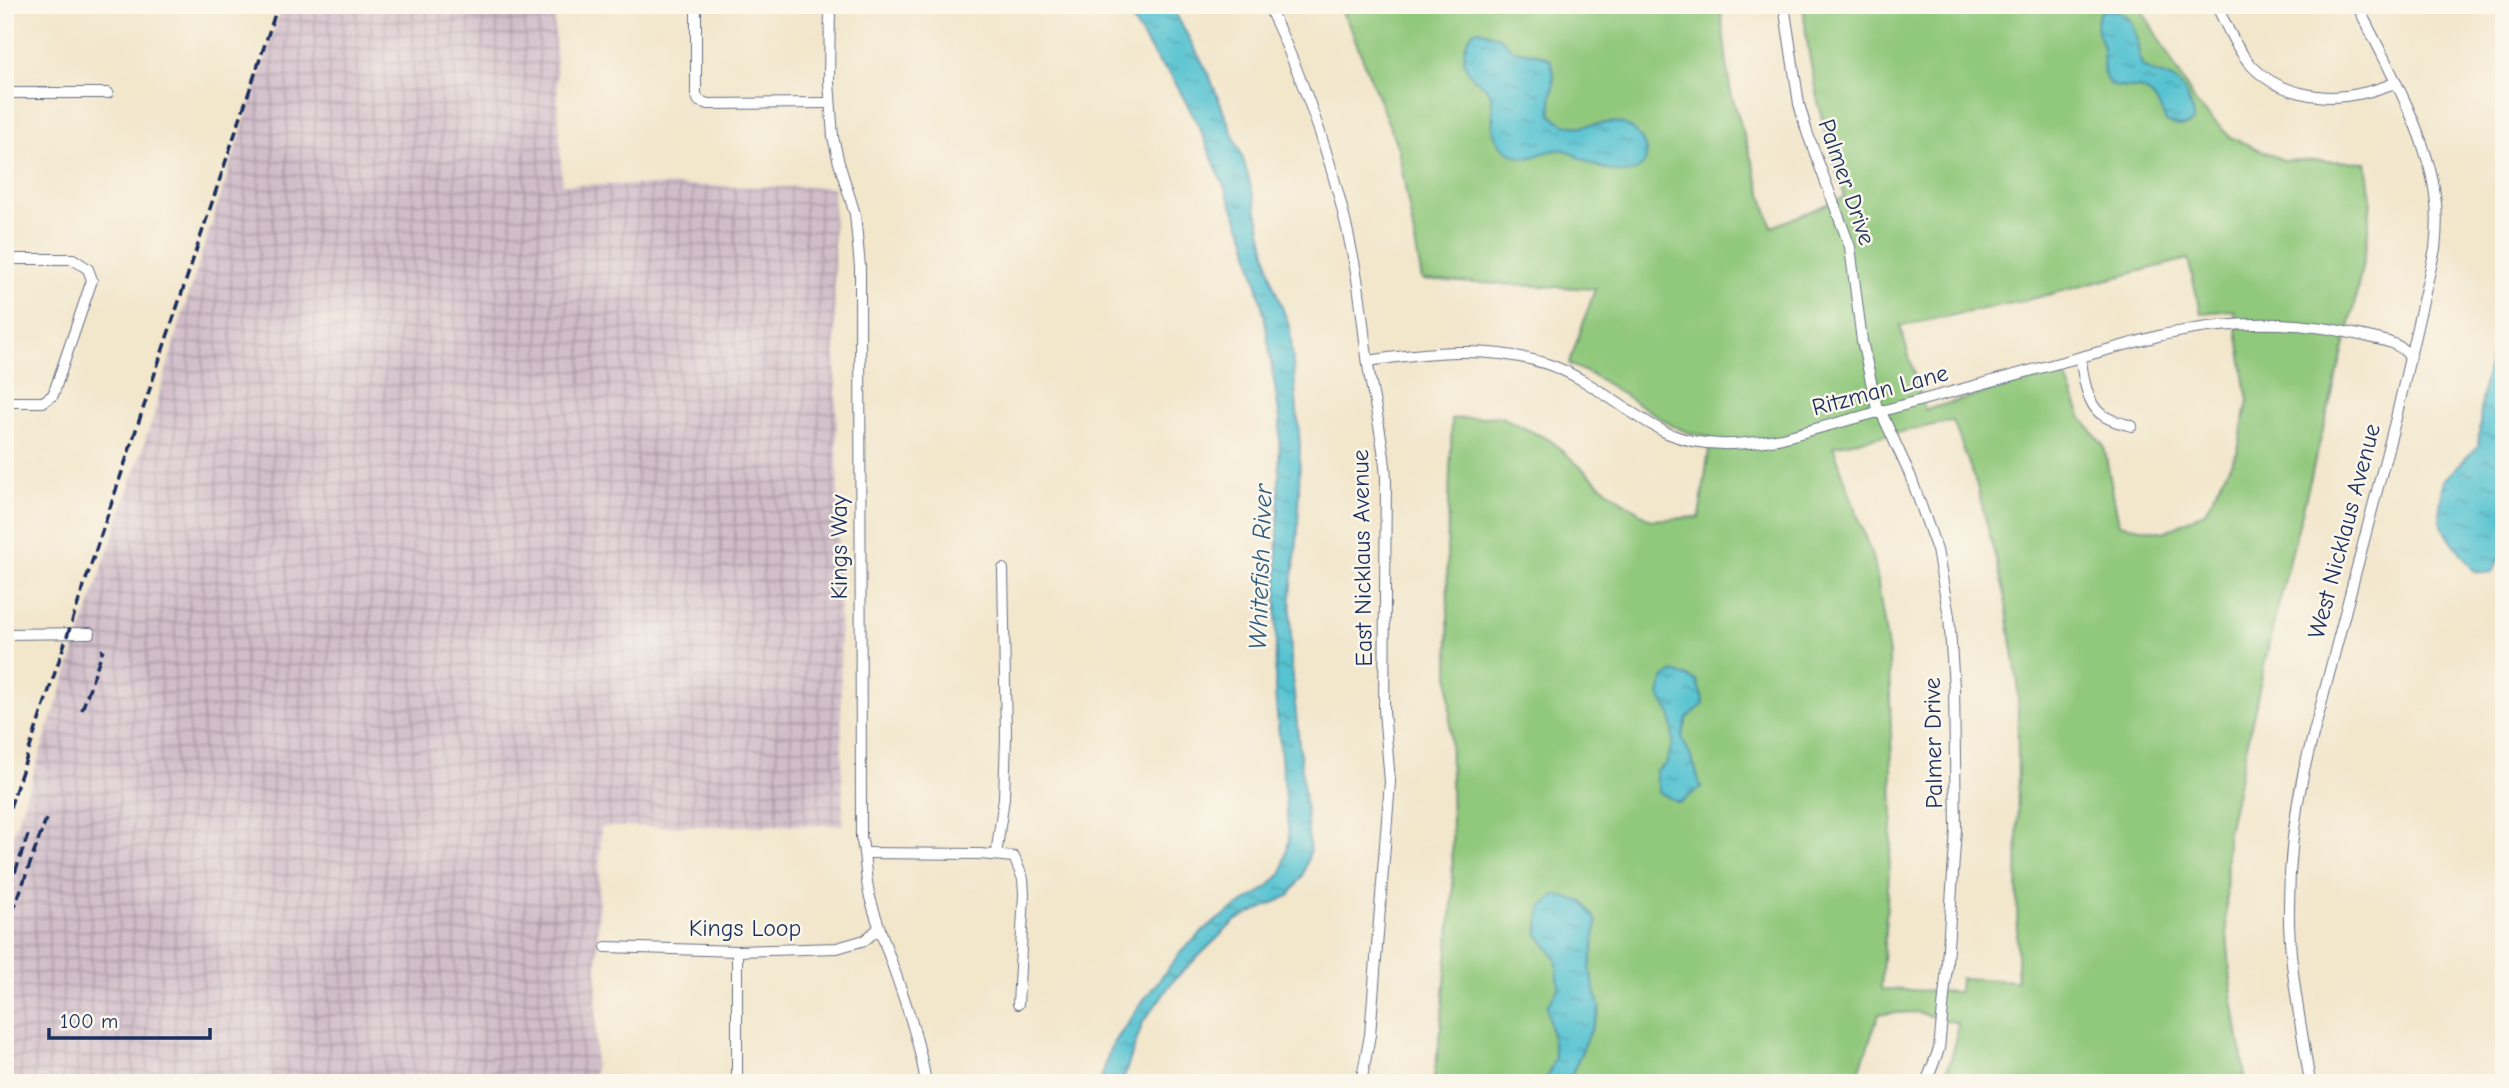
<svg xmlns="http://www.w3.org/2000/svg" width="2509" height="1088" font-family="'Comic Neue',sans-serif">
  <style>
    .industrial { fill: url(#industrial-grid) }
    .green { fill: #90c87b; stroke: #567c6c; stroke-width: 2; fill-rule: evenodd }
    .water { fill: url(#water-ripples); stroke: #397998; stroke-width: 2 }
    .lines { fill: none; stroke-linecap: round; stroke-linejoin: round }
    .minor-casing { stroke: #666f84; stroke-width: 12 }
    .minor { stroke: #fff; stroke-width: 10 }
    .rail { stroke: #1b2f5e; stroke-width: 3.5; stroke-dasharray: 10 5; stroke-linecap: butt }
    .labels { text-anchor: middle; stroke-width: 5; stroke-linejoin: round; paint-order: stroke }
    .street-label { font-size: 24px; fill: #1b2f5e; stroke: #fbf7ec }
    .water-label { font-size: 26px; font-style: italic; fill: #2d5b80; stroke: #fbf7ec }
  </style>
  <defs>
    <pattern id="industrial-grid" width="8" height="8" patternUnits="userSpaceOnUse" patternTransform="scale(1.75)"><rect width="8" height="8" fill="#d1bdc9"/><path d="M0 4h8M4 0v8" fill="none" stroke="#a99aa6"/></pattern>
    <pattern id="water-ripples" width="26" height="14" patternUnits="userSpaceOnUse" patternTransform="scale(1.75)"><rect width="26" height="14" fill="#57c3d1"/><path d="M2 4q2-2 4 0t4 0M15 11q2-2 4 0t4 0" fill="none" stroke="#479fad"/></pattern>
  </defs>
  <rect width="100%" height="100%" fill="#fbf7ec"/>
  <filter id="ink" filterUnits="userSpaceOnUse"><feTurbulence type="fractalNoise" baseFrequency=".0143" numOctaves="2"/><feDisplacementMap in="SourceGraphic" scale="14" xChannelSelector="R" yChannelSelector="G"/><feConvolveMatrix kernelMatrix="1 2 1 2 8 2 1 2 1" color-interpolation-filters="sRGB"/></filter>
  <filter id="wash" filterUnits="userSpaceOnUse"><feTurbulence type="fractalNoise" baseFrequency=".00686" numOctaves="4" result="noise"/><feDisplacementMap in="SourceGraphic" scale="28" xChannelSelector="R" yChannelSelector="G"/><feGaussianBlur stdDeviation="1.57" result="paint"/><feColorMatrix in="noise" values="0 0 0 0 0 0 0 0 0 0 0 0 0 0 0 0 0 1.4 0 .05"/><feComposite in="paint" operator="in"/></filter>
  <g filter="url(#wash)">
    <rect width="100%" height="100%" fill="#f2e6cb"/>
    <polygon class="industrial" points="282,5 554,5 562,184 833,187 843,825 601,827 594,1083 5,1083 5,858 152,420 183,312"/>
    <path class="green" d="M1338 5H1720L1730 89 1772 227 1845 197C1824 133 1809 73 1803 5H2139L2196 103 2230 137 2283 160 2366 162 2371 199 2367 242 2352 316 2271 634 2227 836 2226 920 2232 994 2246 1083H1942L1953 1053 1958 1023 1915 1012 1879 1014 1855 1083H1433L1440 1039 1453 892 1447 553 1452 419 1499 416 1550 440 1609 492 1651 520 1699 517 1711 437 1690 433 1673 426 1596 377 1569 364 1595 289 1422 280 1398 148 1351 29ZM2188 259 2201 313 2234 310 2248 401 2238 450 2205 512 2164 532 2119 524 2104 447 2082 418 2063 371 1925 410 1900 326 2027 300ZM1953 421 1977 486 2004 591 2018 684 2017 981 1960 978 1959 992 1881 989 1893 814 1889 655 1875 565 1833 446Z"/>
    <g class="water">
      <polygon points="1123,5 1171,5 1208,73 1244,162 1255,202 1273,284 1290,328 1300,445 1298,533 1291,594 1291,665 1310,852 1302,877 1289,896 1236,920 1173,981 1143,1022 1122,1083 1100,1083 1110,1049 1142,1002 1181,952 1211,924 1268,887 1282,873 1289,840 1275,694 1280,420 1264,314 1246,239 1199,126 1171,75 1159,63"/>
      <path d="M2104 10C2141 8 2134 43 2142 66 2151 74 2164 74 2174 80 2186 88 2193 108 2193 122 2183 128 2177 126 2166 122 2161 109 2153 89 2137 88 2126 87 2119 89 2109 84 2101 73 2104 64 2103 51 2101 36 2093 27 2100 13Z"/>
      <path d="M1480 30 1501 38 1513 50 1538 54 1550 59C1559 79 1549 93 1551 115 1555 117 1560 122 1565 124 1586 133 1614 113 1632 129 1639 134 1645 143 1646 151 1647 157 1646 161 1642 166 1630 181 1597 167 1582 159 1577 157 1569 150 1564 150 1542 147 1528 170 1504 148 1483 130 1500 105 1487 89 1484 84 1478 82 1474 79 1459 63 1462 48 1473 31Z"/>
      <polygon points="2504,311 2504,550 2492,573 2475,572 2441,526 2440,507 2444,480 2478,446 2483,388"/>
      <polygon points="1675,672 1697,681 1704,704 1687,718 1682,738 1693,761 1701,787 1679,803 1659,792 1656,771 1666,764 1673,742 1671,714 1659,695 1664,677"/>
      <polygon points="1555,895 1583,902 1597,922 1590,971 1600,1010 1568,1083 1545,1083 1555,1057 1547,1006 1559,987 1556,958 1538,934 1541,908"/>
    </g>
  </g>
  <g filter="url(#ink)">
    <g class="lines">
      <g class="minor-casing">
        <g id="minor">
          <polyline points="696,5 696,94 699,101 708,104 830,103"/>
          <path d="M830 5 829 82 833 137 839 163 855 214 860 267 861 837C867 858 864 880 871 901 889 962 916 1019 926 1083"/>
          <path d="M1268 5C1308 88 1338 177 1355 267 1362 304 1364 341 1370 378 1376 412 1384 444 1386 478L1384 711 1390 782 1370 1035 1361 1083"/>
          <polyline points="1784,5 1799,104 1807,132 1850,247 1862,341 1878,413"/>
          <path d="M2216 5C2227 26 2236 49 2252 66 2277 93 2323 102 2358 94 2371 92 2383 87 2395 83"/>
          <polyline points="5,93 108,93"/>
          <polyline points="5,259 73,259 88,269 92,280 53,395 43,402 5,402"/>
          <path d="M2081 357C2082 373 2087 404 2101 414 2110 421 2121 423 2132 426"/>
          <path d="M1368 361C1428 352 1489 345 1547 364 1592 379 1625 413 1667 433 1703 449 1744 445 1782 438L2162 335C2230 320 2296 319 2364 336 2380 340 2402 342 2410 358"/>
          <polyline points="1881,412 1910,475 1937,550 1949,616 1954,687 1956,829 1946,977 1939,1049 1926,1083"/>
          <polyline points="5,634 90,633"/>
          <polyline points="864,853 980,854 1014,857 1023,879 1024,894 1018,1004"/>
          <polyline points="996,855 1004,798 1006,737 1003,569"/>
          <polyline points="606,947 737,951 837,948 865,940 879,928"/>
          <polyline points="737,1083 737,951"/>
          <path d="M2310 1083C2302 1030 2291 977 2289 924 2288 872 2293 821 2304 770L2396 418 2435 249C2437 231 2438 213 2435 195 2428 136 2384 59 2357 5"/>
        </g>
      </g>
      <use href="#minor" class="minor"/>
      <g class="rail">
        <polyline points="82,710 103,649"/>
        <polyline points="5,822 278,5"/>
        <polyline points="5,901 28,835"/>
        <polyline points="5,925 15,906 46,819"/>
      </g>
    </g>
  </g>
  <g class="labels">
    <g class="street-label">
      <text transform="translate(1847 182) rotate(71)" y="8">Palmer Drive</text>
      <text transform="translate(1880 390) rotate(-15)" y="8">Ritzman Lane</text>
      <text transform="translate(2344 531) rotate(-75)" y="8">West Nicklaus Avenue</text>
      <text transform="translate(839 547) rotate(-90)" y="8">Kings Way</text>
      <text transform="translate(1362 558) rotate(-91)" y="8">East Nicklaus Avenue</text>
      <text transform="translate(1933 743) rotate(-91)" y="8">Palmer Drive</text>
      <text x="745" y="936">Kings Loop</text>
    </g>
    <g class="water-label">
      <text transform="translate(1260 567) rotate(-88)" y="9">Whitefish River</text>
    </g>
  </g>
  <rect width="2509" height="1088" fill="none" stroke="#fbf7ec" stroke-width="28"/>
  <path d="M49 1028v10h161v-10" fill="none" stroke="#1b2f5e" stroke-width="3.5"/>
  <text x="60" y="1028" font-size="21" fill="#1b2f5e" stroke="#fbf7ec" stroke-width="5" paint-order="stroke">100 m</text>
</svg>
